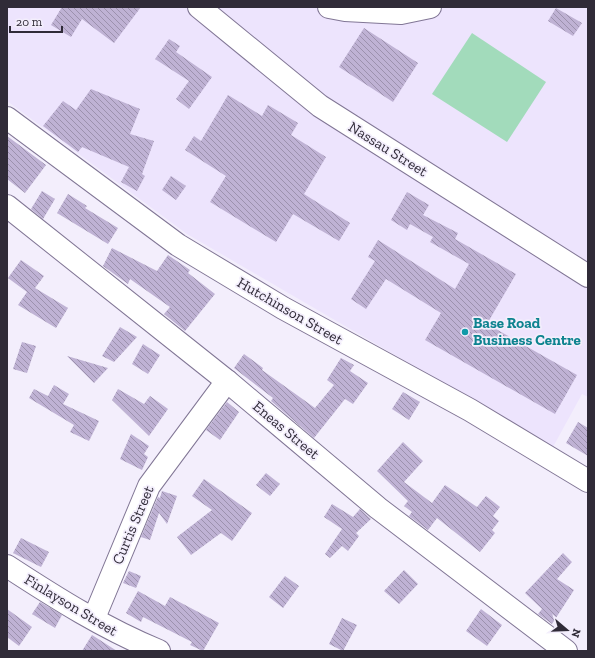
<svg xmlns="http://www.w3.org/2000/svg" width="595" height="658" font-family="'Zilla Slab',serif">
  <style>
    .built { fill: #ede4fd }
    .green { fill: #a2dbbb }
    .building { fill: url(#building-back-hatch) }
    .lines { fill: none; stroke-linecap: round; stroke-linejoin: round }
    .minor-casing { stroke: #817695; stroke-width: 24 }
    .major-casing { stroke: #817695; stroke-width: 24 }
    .minor { stroke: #fff; stroke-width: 22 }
    .major { stroke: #fff; stroke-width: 22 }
    .culture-dot { fill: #0f9aa8; stroke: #f3eefc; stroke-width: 1.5 }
    .labels { text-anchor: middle; stroke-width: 3.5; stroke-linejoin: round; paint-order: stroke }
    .street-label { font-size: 15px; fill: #302b38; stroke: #f3eefc }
    .culture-label { font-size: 15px; font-weight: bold; fill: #0d838f; stroke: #f3eefc; text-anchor: start }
  </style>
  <defs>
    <pattern id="building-back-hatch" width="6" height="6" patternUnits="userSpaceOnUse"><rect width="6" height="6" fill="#bfb2d4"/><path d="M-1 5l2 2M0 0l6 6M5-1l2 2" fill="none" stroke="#9c91ad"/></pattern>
  </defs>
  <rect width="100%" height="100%" fill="#f3eefc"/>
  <polygon class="built" points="7,7 588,7 588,397 582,394 553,447 187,234 7,101"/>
  <polygon class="green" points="472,33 546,82 507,142 432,94"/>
  <g class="building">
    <polygon points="62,7 141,7 114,43 82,19 71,37 51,25"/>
    <polygon points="556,8 582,23 573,36 548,21"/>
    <polygon points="364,28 418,63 393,102 339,67"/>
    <polygon points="169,39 180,46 176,52 212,77 189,109 176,99 189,81 155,59"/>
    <polygon points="91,89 140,109 130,134 154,141 142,174 145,176 137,191 121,182 129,167 82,147 78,152 43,126 63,101 76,110"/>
    <polygon points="228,95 262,116 268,105 298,123 291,135 326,157 304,194 350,223 339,241 293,214 276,242 210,202 226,176 185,150 194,136 201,141"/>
    <polygon points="7,136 46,165 25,193 7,179"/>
    <polygon points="171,176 186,186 176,200 162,190"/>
    <polygon points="42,191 55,199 43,219 31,209"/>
    <polygon points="407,192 429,205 423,215 458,233 455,239 516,274 487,324 577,375 555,414 425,340 441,313 386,279 366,309 351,299 375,261 368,257 378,240 455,289 469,264 430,242 433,237 410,224 407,230 391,220"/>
    <polygon points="68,194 87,206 85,208 118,228 108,244 57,213"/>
    <polygon points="112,248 157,271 168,255 190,270 188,273 215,294 185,331 164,314 170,307 130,279 128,284 103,266"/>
    <polygon points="21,260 44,276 35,288 68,308 56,328 18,305 27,292 8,278"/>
    <polygon points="120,327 137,337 114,362 102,356"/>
    <polygon points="22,342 36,346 27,373 13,369"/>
    <polygon points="143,344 160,355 148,374 132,364"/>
    <polygon points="244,354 263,368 262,370 315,408 334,385 327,380 341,358 354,365 350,371 368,383 353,404 345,399 314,438 271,401 273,398 234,368"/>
    <polygon points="67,356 108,368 94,383"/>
    <polygon points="54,385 69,394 63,404 99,421 89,441 70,432 74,425 29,398 34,389 48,396"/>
    <polygon points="118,389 144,404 150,396 168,409 149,436 112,400"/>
    <polygon points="403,392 420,402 409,420 392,409"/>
    <polygon points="227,402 239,412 220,440 206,430"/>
    <polygon points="578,422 588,428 588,456 566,443"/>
    <polygon points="131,434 149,446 144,454 148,457 142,470 120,459"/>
    <polygon points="403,442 423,461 404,482 432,503 445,485 477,507 486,496 500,507 493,516 499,521 492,530 495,533 480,552 437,518 428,530 409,516 412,512 404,506 408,501 377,471"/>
    <polygon points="266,473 280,484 270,496 256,485"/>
    <polygon points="204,479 252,513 232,541 221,533 191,555 177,537 212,510 192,496"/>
    <polygon points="162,491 177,496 167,524 159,513 150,540 141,537 158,497 160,498"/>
    <polygon points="332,504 353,517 360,509 371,519 356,533 359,536 348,551 342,546 330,558 325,554 342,529 324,517"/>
    <polygon points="21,538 49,552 41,567 13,553"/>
    <polygon points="563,553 572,562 557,579 574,590 552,624 538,614 542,609 525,593"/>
    <polygon points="404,570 418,584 399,604 384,591"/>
    <polygon points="129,571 141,576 136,588 123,583"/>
    <polygon points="285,576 299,586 283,608 269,597"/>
    <polygon points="138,591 165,606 170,597 219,623 203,651 190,645 192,642 143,617 141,622 126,613"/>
    <polygon points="40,602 62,615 55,628 32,614"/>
    <polygon points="7,609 32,627 19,646 7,637"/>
    <polygon points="481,609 502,625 487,646 466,631"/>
    <polygon points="342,618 357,625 343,651 329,644"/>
    <polygon points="92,635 117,651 82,651"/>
  </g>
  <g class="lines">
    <g class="minor-casing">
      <g id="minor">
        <polyline points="329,7 345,10 401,13 430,7"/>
        <polyline points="7,118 178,245 283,308 470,410 588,481"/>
        <polyline points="7,206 227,381 378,508 566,651"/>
        <path d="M7 566C56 598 105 629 159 651"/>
        <polyline points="94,618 149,486 227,381"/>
      </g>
    </g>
    <g class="major-casing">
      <polyline id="major" points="199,7 320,106 588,276"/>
    </g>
    <use href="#minor" class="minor"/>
    <use href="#major" class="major"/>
  </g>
  <circle class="culture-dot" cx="465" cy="332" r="4"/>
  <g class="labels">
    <g class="street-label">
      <text transform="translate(388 149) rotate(32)" y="5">Nassau Street</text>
      <text transform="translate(290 311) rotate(30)" y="5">Hutchinson Street</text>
      <text transform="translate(286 430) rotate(40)" y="5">Eneas Street</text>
      <text transform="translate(133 525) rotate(-67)" y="5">Curtis Street</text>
      <text transform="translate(71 605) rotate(31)" y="5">Finlayson Street</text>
    </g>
    <g class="culture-label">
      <text x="473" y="328">Base Road<tspan x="473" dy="17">Business Centre</tspan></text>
    </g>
  </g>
  <rect width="595" height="658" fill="none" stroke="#302b38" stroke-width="16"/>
  <g transform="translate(567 630) rotate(109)" stroke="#f3eefc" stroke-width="3" paint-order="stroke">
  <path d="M0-3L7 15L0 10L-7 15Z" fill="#302b38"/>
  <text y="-6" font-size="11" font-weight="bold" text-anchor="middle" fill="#302b38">N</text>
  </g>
  <path d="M10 26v6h52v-6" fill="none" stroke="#302b38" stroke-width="2"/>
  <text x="16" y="26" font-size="12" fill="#302b38" stroke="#f3eefc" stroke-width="3" paint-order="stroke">20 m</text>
</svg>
